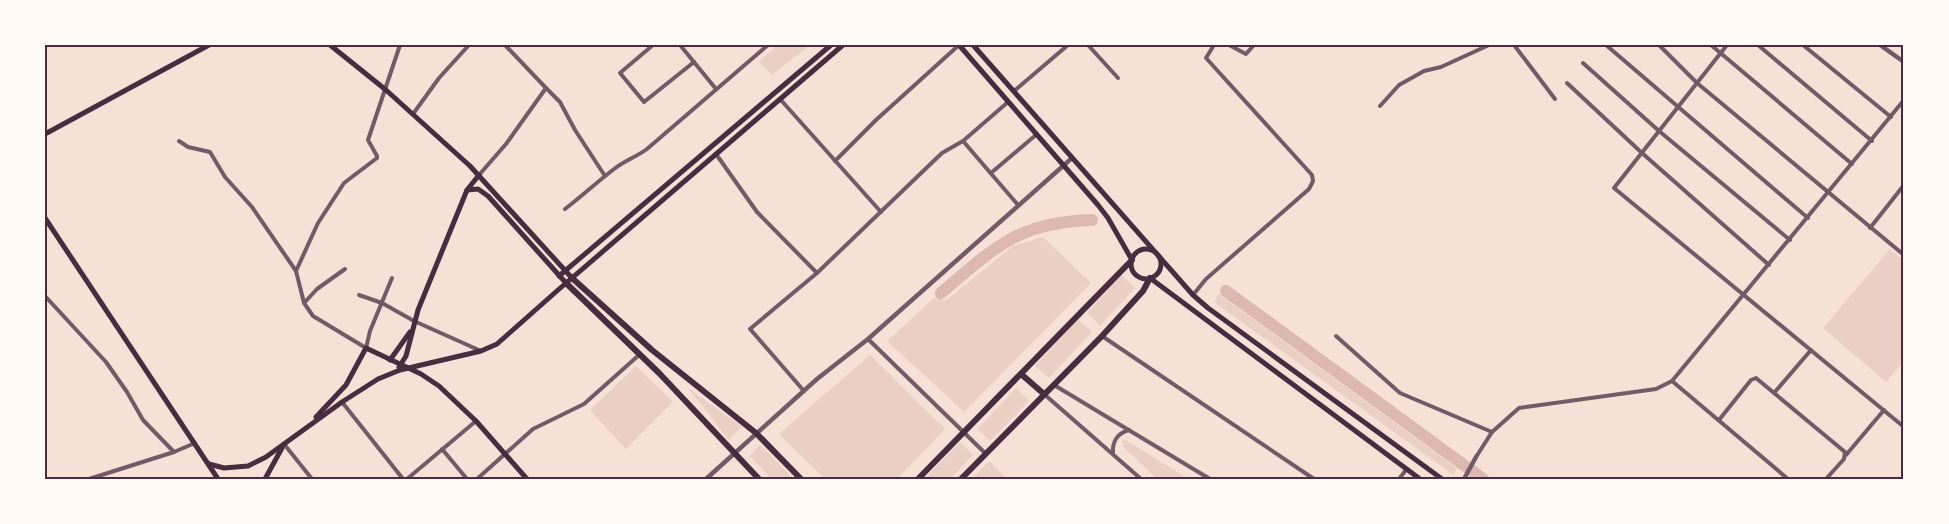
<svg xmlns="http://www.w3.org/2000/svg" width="1949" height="524" font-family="Poppins,sans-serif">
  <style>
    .green { fill: #ebcfc5 }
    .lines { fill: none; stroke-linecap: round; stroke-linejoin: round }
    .river { stroke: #dcb8b0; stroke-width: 12 }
    .minor { stroke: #755966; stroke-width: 4 }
    .tertiary { stroke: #755966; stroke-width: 4.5 }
    .secondary { stroke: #4a2c40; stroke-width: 5 }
    .primary { stroke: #4a2c40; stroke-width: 6 }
    .neatline { fill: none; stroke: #4a2c40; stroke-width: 2 }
  </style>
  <rect width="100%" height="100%" fill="#f7e1d7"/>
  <g class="green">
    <polygon points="777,45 810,45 772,75 759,62"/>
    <polygon points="1043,237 1091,283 964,412 887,341 937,295 945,301 1013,246"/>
    <polygon points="1890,249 1904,261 1904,361 1886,382 1823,328"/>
    <polygon points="1121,275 1135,288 1100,326 1087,313"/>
    <polygon points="1219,294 1457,468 1454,474 1452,474 1214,302"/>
    <polygon points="1078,319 1092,332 1049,378 1035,366"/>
    <polygon points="870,355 945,429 897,479 825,479 779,434"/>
    <polygon points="636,366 673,402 626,449 590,410"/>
    <polygon points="688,388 742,427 729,440"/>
    <polygon points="1016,388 1029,401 990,441 977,429"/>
    <polygon points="1124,439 1189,479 1157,479 1125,449 1122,441"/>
    <polygon points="960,442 973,455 950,479 924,479"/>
    <polygon points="760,445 794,479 772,479 749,456"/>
    <polygon points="989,461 1007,479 972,479"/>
  </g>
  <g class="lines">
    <g class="river">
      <polyline points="1226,291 1483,479"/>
      <path d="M941 293C994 248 1018 222 1092 220"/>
    </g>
    <g class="minor">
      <polyline points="653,45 620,73 644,102 694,62"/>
      <polyline points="680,45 716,89"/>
      <polyline points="1088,45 1118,78"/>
      <polyline points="1229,45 1246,54 1254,45"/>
      <polyline points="1514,45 1555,99"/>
      <polyline points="1606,45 1808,218"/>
      <polyline points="1659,45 1697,83 1904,255"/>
      <polyline points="1711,45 1852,164"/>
      <polyline points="1727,45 1614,188 1904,427"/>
      <polyline points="1758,45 1872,141"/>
      <polyline points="1803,45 1891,117"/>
      <polyline points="1583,63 1659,131 1790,240"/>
      <polyline points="1567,83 1642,153 1769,265"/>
      <polyline points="546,88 560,102 575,130 605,176"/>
      <polyline points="1014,91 1068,45"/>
      <polyline points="780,99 881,212"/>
      <polyline points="1380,106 1399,85 1424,71 1441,67 1489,45"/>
      <polyline points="413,114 439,78 469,45"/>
      <polyline points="179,141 188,147 210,152 225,177 252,207 296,271"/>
      <polyline points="963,141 1018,205"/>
      <polyline points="716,154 757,212 817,273"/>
      <polyline points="835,161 876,120 959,45"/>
      <polyline points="991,173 1037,134"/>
      <polyline points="479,175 506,144 546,88 505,45"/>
      <path d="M565 209C582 196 597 182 614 169 624 161 636 157 647 149L768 45"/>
      <polyline points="1870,228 1904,185"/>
      <polyline points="392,278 370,331 366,348 313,316 304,303 296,271 318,223 344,183 377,158 377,156 368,140 400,45"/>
      <polyline points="359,295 382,303 414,321 481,351"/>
      <polyline points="1193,295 1206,279 1309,189 1313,181 1312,175 1206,58 1214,45"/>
      <polyline points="45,296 106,362 127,392 143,420 174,452 195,443"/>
      <polyline points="305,302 317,289 345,269"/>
      <polyline points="1102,336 1314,479"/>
      <polyline points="1336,336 1400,393 1492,432"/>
      <polyline points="868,339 986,454"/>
      <polyline points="1672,381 1788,479"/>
      <polyline points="1054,385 1210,479"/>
      <polyline points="804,391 750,329 817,273 942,153 963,141 1008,102"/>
      <polyline points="1774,393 1811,350"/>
      <polyline points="1044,394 1141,479"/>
      <polyline points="342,402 403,479"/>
      <polyline points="1719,420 1751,380 1756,378 1845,452 1844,459 1826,479"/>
      <polyline points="284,444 312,479"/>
      <polyline points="442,449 467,479"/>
      <path d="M1113 453C1112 441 1118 433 1129 430"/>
      <polyline points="1846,455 1884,410"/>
      <polyline points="1476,457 1492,432 1519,408 1656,389 1672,381 1904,100"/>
      <polyline points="89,479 174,452"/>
      <polyline points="407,479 476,421"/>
      <polyline points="477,479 533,429 584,404 639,355"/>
      <polyline points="1399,479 1406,470"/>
    </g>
    <g class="tertiary">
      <polyline points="1880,45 1904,62"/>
      <polyline points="706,479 817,379 868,339 1072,158"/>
      <polyline points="1464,479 1476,457"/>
    </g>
    <g class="secondary">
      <polyline points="330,45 386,90 470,166 572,278"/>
      <polyline points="959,45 1098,205 1108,218 1132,260"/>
      <polyline points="973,45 1193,295 1208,308 1442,479"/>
      <polyline points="45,134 209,45"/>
      <polyline points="467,190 478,189 488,196 566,283"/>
      <polyline points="45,218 218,479"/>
      <circle cx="1146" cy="264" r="15"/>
      <polyline points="559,276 831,45"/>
      <polyline points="1150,278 1420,479"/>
      <polyline points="390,360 410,332"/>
      <polyline points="399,367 406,356 418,310 467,190 479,175"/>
      <polyline points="316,417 346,385 366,348 421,374 439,386 476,421 527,479"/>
      <polyline points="209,464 224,468 248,466 266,457 342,402 378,379 400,370 481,351 497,344 558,290 843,45"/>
      <polyline points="265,479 282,448"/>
    </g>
    <g class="primary">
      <polyline points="572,278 652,350 756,433 801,479"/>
      <polyline points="566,283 659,373 759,479"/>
      <polyline points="1021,374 1044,394"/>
      <polyline points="918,479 1132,260"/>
      <polyline points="961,479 1102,336 1143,291 1150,278"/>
    </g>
  </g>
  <rect width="1949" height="524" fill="none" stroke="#fffaf5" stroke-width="93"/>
  <rect x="46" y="46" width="1856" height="432" class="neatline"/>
</svg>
